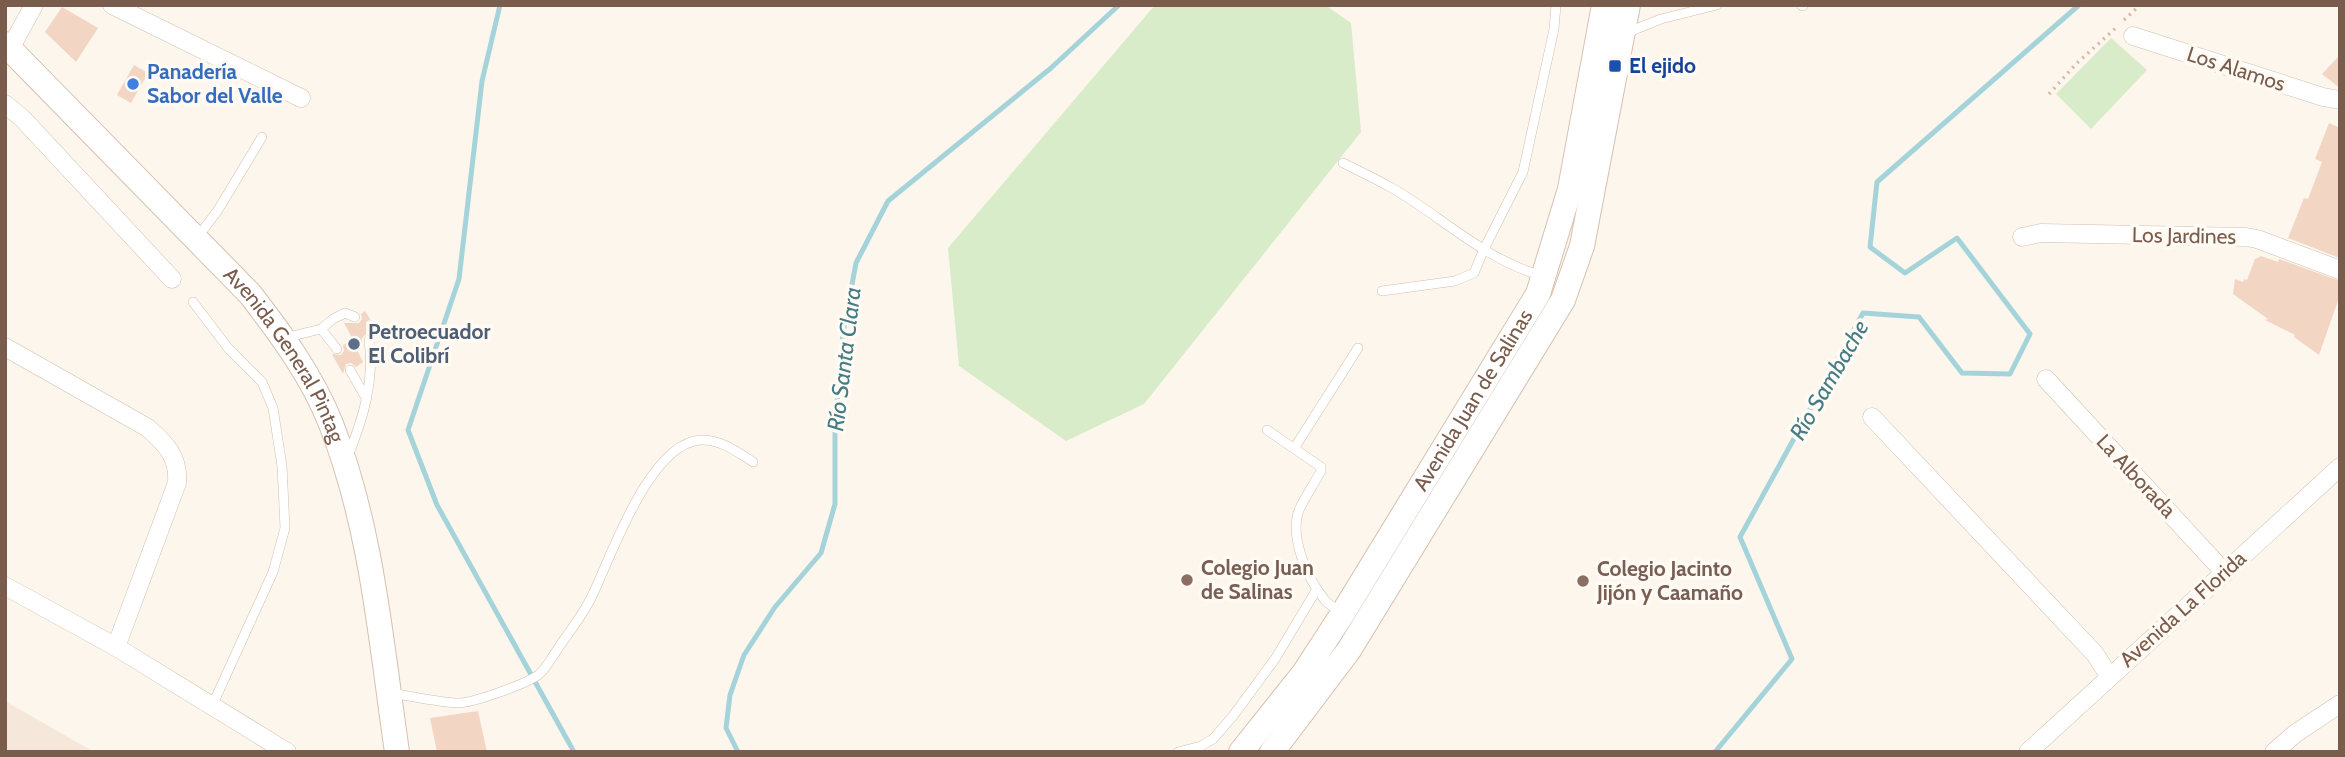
<svg xmlns="http://www.w3.org/2000/svg" width="2345" height="757" font-family="Cabin,sans-serif">
  <style>
    .residential { fill: #f5e8da }
    .green { fill: #d8ecc9 }
    .lines { fill: none; stroke-linecap: round; stroke-linejoin: round }
    .stream { stroke: #a5d3da; stroke-width: 5 }
    .building { fill: #f3d5c3 }
    .service-casing { stroke: #d1beb0; stroke-width: 10 }
    .minor-casing { stroke: #d1beb0; stroke-width: 19 }
    .secondary-casing { stroke: #d6c0b0; stroke-width: 26 }
    .path { stroke: #d9b8a5; stroke-width: 3.5; stroke-dasharray: 2 5; stroke-linecap: butt }
    .service { stroke: #fff; stroke-width: 9 }
    .minor { stroke: #fff; stroke-width: 18 }
    .secondary { stroke: #fff; stroke-width: 24 }
    .transit-dot { fill: #1a4fb4; stroke: #fffaf3; stroke-width: 2.5 }
    .shop-dot { fill: #3f7fe0; stroke: #fffaf3; stroke-width: 2.5 }
    .service-dot { fill: #5c6f8a; stroke: #fffaf3; stroke-width: 2.5 }
    .education-dot { fill: #8d6e63; stroke: #fffaf3; stroke-width: 2.5 }
    .labels { text-anchor: middle; stroke-width: 7; stroke-linejoin: round; paint-order: stroke }
    .transit-label { font-size: 21px; font-weight: bold; fill: #164399; stroke: #fffaf3; text-anchor: start }
    .street-label { font-size: 21px; fill: #7a5c4d; stroke: #fffaf3 }
    .shop-label { font-size: 21px; font-weight: bold; fill: #366cbe; stroke: #fffaf3; text-anchor: start }
    .service-label { font-size: 21px; font-weight: bold; fill: #4e5e75; stroke: #fffaf3; text-anchor: start }
    .education-label { font-size: 21px; font-weight: bold; fill: #785e54; stroke: #fffaf3; text-anchor: start }
    .water-label { font-size: 23px; font-style: italic; fill: #437c86; stroke: #fffaf3 }
  </style>
  <rect width="100%" height="100%" fill="#fdf6ec"/>
  <polygon class="residential" points="5,701 94,752 5,752"/>
  <g class="green">
    <polygon points="1155,5 1325,5 1351,23 1361,132 1144,404 1066,441 959,366 948,248"/>
    <polygon points="2111,38 2147,70 2091,129 2056,94"/>
  </g>
  <g class="lines">
    <g class="stream">
      <polyline points="500,5 482,81 459,279 408,430 437,505 574,752"/>
      <polyline points="738,752 726,728 730,695 744,655 775,607 821,553 835,504 835,427 843,333 856,263 888,201 1051,68 1119,5"/>
      <polyline points="1715,752 1792,659 1740,537 1863,313 1919,317 1962,373 2010,374 2030,334 1957,238 1905,273 1870,247 1877,182 2079,5"/>
    </g>
  </g>
  <g class="building">
    <polygon points="62,7 98,28 76,62 45,32"/>
    <polygon points="2340,55 2340,88 2322,74"/>
    <polygon points="134,65 148,73 131,103 117,95"/>
    <polygon points="2329,123 2340,128 2340,258 2288,238 2304,198 2308,199 2322,162 2315,159"/>
    <polygon points="2261,256 2278,262 2279,259 2340,281 2340,295 2319,355 2294,337 2295,335 2265,320 2268,319 2233,294 2235,279 2243,282 2244,279 2247,280 2255,259"/>
    <polygon points="365,311 379,334 375,337 371,333 366,334 362,338 362,344 357,347 344,323 359,323 362,319 361,314"/>
    <polygon points="352,340 363,362 356,367 351,363 346,364 343,374 332,354 341,355 344,351 343,345"/>
    <polygon points="478,711 487,752 437,752 430,718"/>
  </g>
  <g class="lines">
    <g class="service-casing">
      <g id="service">
        <polyline points="1801,5 1803,6"/>
        <polyline points="1626,33 1661,19 1717,5"/>
        <path d="M1343 163C1359 171 1376 179 1392 188 1441 216 1486 261 1543 276"/>
        <polyline points="197,238 218,210 262,137"/>
        <polyline points="1382,291 1455,281 1474,273 1484,249 1523,172 1554,29 1556,5"/>
        <polyline points="193,302 228,348 262,382 273,408 282,466 285,528 273,572 212,706"/>
        <polyline points="321,329 337,349"/>
        <polyline points="284,338 321,329 333,319 345,313 355,317"/>
        <polyline points="350,370 366,398"/>
        <path d="M1267 430 1321 467V471C1314 484 1305 497 1299 510 1289 536 1307 578 1324 599 1328 605 1336 608 1342 612"/>
        <polyline points="1295,447 1358,348"/>
        <path d="M348 456C363 419 375 380 369 340"/>
        <path d="M390 693C412 696 436 702 458 703 473 703 526 684 538 675 546 669 552 657 557 650 569 632 583 615 592 596 611 557 649 444 700 440 720 439 736 451 753 462"/>
        <polyline points="1178,752 1201,746 1213,739 1233,716 1275,659 1317,589"/>
      </g>
    </g>
    <g class="minor-casing">
      <g id="minor">
        <polyline points="112,5 301,98"/>
        <polyline points="2133,36 2323,97 2340,100"/>
        <polyline points="10,49 34,5"/>
        <polyline points="5,104 22,118 172,279"/>
        <polyline points="2022,237 2041,233 2246,237 2257,239 2340,270"/>
        <path d="M5 347 148 428C166 444 179 457 177 483L116 647"/>
        <polyline points="2046,379 2225,573"/>
        <polyline points="1872,417 2095,654 2109,676"/>
        <polyline points="5,586 116,647 287,752"/>
        <polyline points="2028,752 2340,467"/>
        <polyline points="2274,752 2296,733 2340,704"/>
      </g>
    </g>
    <g class="secondary-casing">
      <g id="secondary">
        <path id="s1" d="M5 44 250 294C281 334 312 376 331 424 372 528 381 642 397 752"/>
        <path id="s2" d="M1241 752 1304 673 1343 613 1538 294 1570 189 1604 5"/>
        <polyline points="1272,752 1349,650 1563,300 1582,246 1628,5"/>
      </g>
    </g>
    <g class="path">
      <polyline points="2124,20 2140,5"/>
      <polyline points="2049,94 2076,64 2118,26"/>
    </g>
    <use href="#service" class="service"/>
    <use href="#minor" class="minor"/>
    <use href="#secondary" class="secondary"/>
  </g>
  <rect class="transit-dot" x="1608" y="59" width="14" height="14" rx="3.5"/>
  <circle class="shop-dot" cx="133" cy="84" r="7"/>
  <circle class="service-dot" cx="354" cy="344" r="7"/>
  <g class="education-dot">
    <circle cx="1187" cy="580" r="7"/>
    <circle cx="1583" cy="581" r="7"/>
  </g>
  <g class="labels">
    <g class="transit-label">
      <text x="1629" y="73">El ejido</text>
    </g>
    <g class="street-label">
      <text transform="translate(2236 69) rotate(18)" y="7">Los Alamos</text>
      <text transform="translate(2184 236) rotate(1)" y="7">Los Jardines</text>
      <text dy="7" stroke="none"><textPath href="#s1" startOffset="420">Avenida General Pintag</textPath></text>
      <text dy="7" stroke="none"><textPath href="#s2" startOffset="422">Avenida Juan de Salinas</textPath></text>
      <text transform="translate(2136 476) rotate(47)" y="7">La Alborada</text>
      <text transform="translate(2183 609) rotate(-42)" y="7">Avenida La Florida</text>
    </g>
    <g class="shop-label">
      <text x="147" y="79">Panadería<tspan x="147" dy="24">Sabor del Valle</tspan></text>
    </g>
    <g class="service-label">
      <text x="368" y="339">Petroecuador<tspan x="368" dy="24">El Colibrí</tspan></text>
    </g>
    <g class="education-label">
      <text x="1201" y="575">Colegio Juan<tspan x="1201" dy="24">de Salinas</tspan></text>
      <text x="1597" y="576">Colegio Jacinto<tspan x="1597" dy="24">Jijón y Caamaño</tspan></text>
    </g>
    <g class="water-label">
      <text transform="translate(844 359) rotate(-83)" y="8">Río Santa Clara</text>
      <text transform="translate(1829 380) rotate(-60)" y="8">Río Sambache</text>
    </g>
  </g>
  <rect width="2345" height="757" fill="none" stroke="#7a5c4d" stroke-width="14"/>
</svg>
